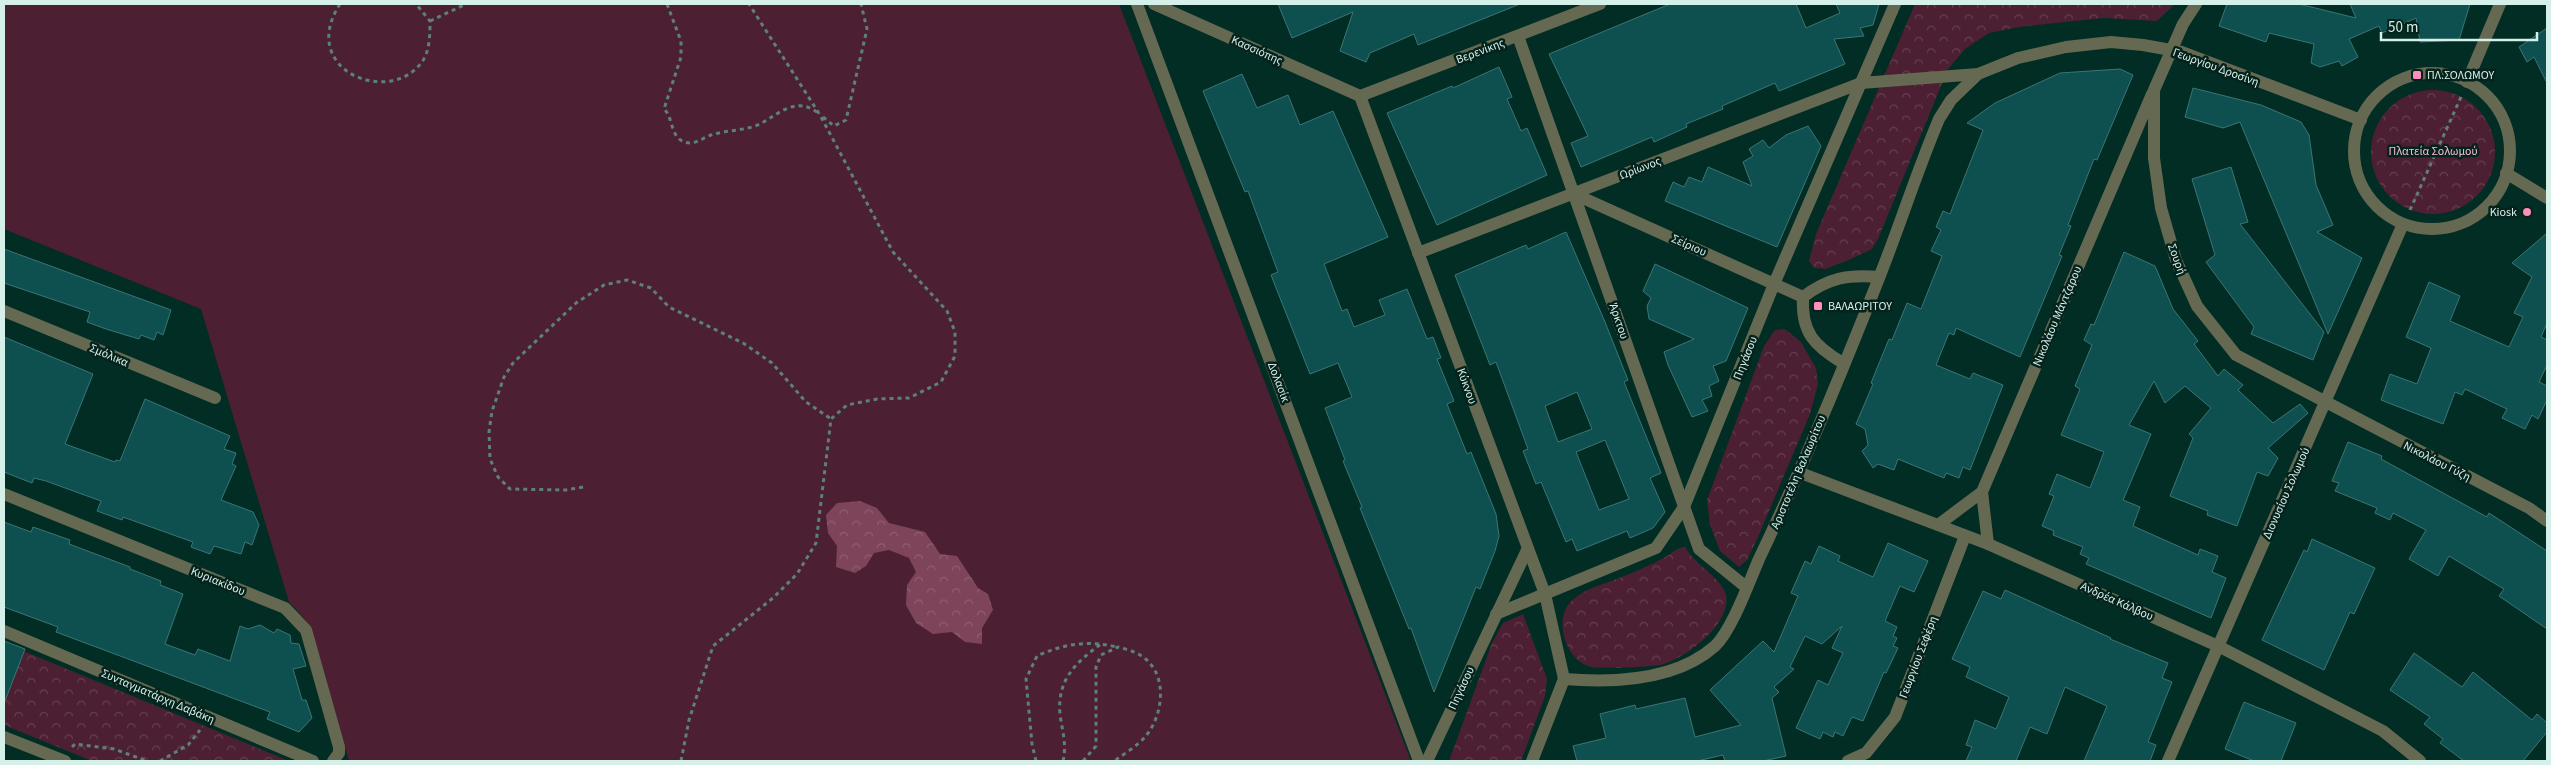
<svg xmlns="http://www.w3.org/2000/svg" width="2551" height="765" font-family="'Source Sans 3',sans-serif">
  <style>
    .green { fill: #4c1f32 }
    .forest { fill: url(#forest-crowns) }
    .park { fill: url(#park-crowns) }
    .building { fill: #0e4f4f; stroke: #3b7676; fill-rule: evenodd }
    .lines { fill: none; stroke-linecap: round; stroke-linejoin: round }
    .path { stroke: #5d8179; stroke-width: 3; stroke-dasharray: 4 4; stroke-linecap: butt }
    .minor { stroke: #656951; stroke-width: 12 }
    .poi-dot { fill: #fe8ebb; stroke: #05221c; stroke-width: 2 }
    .labels { text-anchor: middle; stroke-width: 5; stroke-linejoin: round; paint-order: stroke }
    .street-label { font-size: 12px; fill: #d5f0e8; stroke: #05221c }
    .poi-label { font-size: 12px; fill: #d5f0e8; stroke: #05221c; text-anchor: start }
    .park-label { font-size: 12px; fill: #f6bfd2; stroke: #05221c }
  </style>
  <defs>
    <pattern id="forest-crowns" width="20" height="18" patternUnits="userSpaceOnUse" patternTransform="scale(1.25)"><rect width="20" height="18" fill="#7d445a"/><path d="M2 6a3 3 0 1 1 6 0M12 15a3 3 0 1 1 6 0" fill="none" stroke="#8f5f72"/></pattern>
    <pattern id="park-crowns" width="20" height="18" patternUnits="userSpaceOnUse" patternTransform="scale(1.25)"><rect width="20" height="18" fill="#4c1f32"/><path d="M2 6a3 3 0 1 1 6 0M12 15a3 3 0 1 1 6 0" fill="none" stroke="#654050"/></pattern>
  </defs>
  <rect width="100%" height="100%" fill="#012d25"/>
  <polygon class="green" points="4,4 1119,4 1411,761 349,761 310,625 289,602 201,309 4,229"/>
  <polygon class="forest" points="860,501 877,508 889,523 925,532 940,554 957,556 978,588 988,594 993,610 982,628 982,644 965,642 952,632 933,634 916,623 906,605 907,585 916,572 909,558 889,550 874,553 866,566 855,573 836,567 837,546 828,533 826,515 837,503"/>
  <g class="park">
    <polygon points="1915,4 2175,4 2157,21 2104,18 2019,27 1989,33 1965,49 1948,69 1878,239 1872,249 1851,259 1825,269 1814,268 1809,261 1816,234"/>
    <circle cx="2433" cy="152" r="62"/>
    <polygon points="1785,329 1801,342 1816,368 1818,384 1810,414 1758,537 1747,560 1739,567 1720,551 1710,525 1707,500 1764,346 1775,330"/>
    <path d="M1685 547C1694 564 1722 578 1726 595 1732 624 1684 660 1660 665 1647 667 1605 669 1592 667 1568 663 1554 624 1568 605 1574 597 1583 592 1592 588 1617 579 1642 570 1665 557 1673 553 1676 548 1685 547Z"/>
    <polygon points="1523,614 1547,679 1545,696 1521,761 1449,761 1492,643 1503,623"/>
    <polygon points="4,643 289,761 92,761 4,725"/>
  </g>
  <g class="building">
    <polygon points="1278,4 1520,4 1418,45 1414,34 1370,53 1366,62 1340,51 1353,12 1292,38"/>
    <polygon points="1670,4 1796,4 1806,28 1840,13 1836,4 1879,4 1873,25 1860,28 1864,36 1834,39 1845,64 1779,91 1775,83 1722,106 1723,109 1686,124 1687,127 1654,142 1652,137 1581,167 1571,143 1588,136 1549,54"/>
    <polygon points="2227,4 2299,4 2356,18 2350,4 2470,4 2459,40 2420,42 2416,18 2382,33 2379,26 2349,39 2358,57 2342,66 2339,61 2320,67 2311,63 2314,44 2269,33 2266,42 2219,26"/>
    <polygon points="2547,28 2547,83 2534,57 2527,62 2519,47"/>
    <polygon points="1499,67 1512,97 1507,99 1521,131 1527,128 1547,175 1437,225 1387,113 1452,86 1453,88"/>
    <polygon points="2120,69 2133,75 2097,160 2094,159 2068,225 2071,226 2059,255 2062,256 2020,357 1956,328 1954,335 1949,333 1936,365 1970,379 1973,373 2003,385 1970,470 1963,467 1959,478 1946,473 1944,478 1898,459 1894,470 1878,464 1873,468 1862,451 1868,445 1865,429 1856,424 1873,384 1871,383 1889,339 1892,340 1907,303 1921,309 1942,256 1931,251 1941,230 1936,227 1943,211 1950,214 1983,130 1967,123 1995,103 2060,73"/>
    <polygon points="1242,74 1257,108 1288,95 1300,125 1333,111 1388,237 1324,264 1342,311 1347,309 1354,327 1385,315 1379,300 1407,289 1427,339 1433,337 1441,358 1437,359 1454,401 1447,404 1467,454 1471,452 1496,514 1499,536 1495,551 1480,589 1476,587 1434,692 1411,628 1409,629 1360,508 1362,507 1343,461 1345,460 1325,408 1352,397 1338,363 1310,374 1271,275 1278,272 1248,191 1245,192 1203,91"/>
    <polygon points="2193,88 2261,105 2301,122 2309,135 2316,185 2333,225 2317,232 2362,258 2328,334 2240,122 2223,128 2185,117"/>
    <polygon points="1808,126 1821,146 1777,247 1665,201 1673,182 1684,187 1689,177 1702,182 1708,167 1752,186 1743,162 1753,156 1749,149 1763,140 1769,148 1786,135"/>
    <polygon points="2231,167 2248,222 2240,224 2324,332 2313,360 2251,334 2254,327 2206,262 2215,255 2192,179"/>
    <path d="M1566 232 1605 322 1628 380 1624 382 1661 473 1650 478 1665 512 1653 528 1630 538 1627 531 1577 551 1572 539 1566 542 1541 482 1536 484 1523 451 1528 449 1496 362 1490 365 1455 275 1526 245 1528 249ZM1577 392 1592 429 1558 442 1545 406ZM1605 440 1629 499 1599 510 1576 452Z"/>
    <polygon points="2547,233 2547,323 2541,337 2547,340 2547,365 2539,382 2547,386 2547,400 2538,419 2532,415 2525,429 2502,418 2507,409 2465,389 2462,395 2455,392 2443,424 2381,400 2390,374 2417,384 2431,348 2406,337 2429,282 2460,296 2450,321 2509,347 2523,317 2514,313 2532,277 2512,263"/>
    <polygon points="4,249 171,310 163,335 157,332 154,340 141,335 139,339 106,329 87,322 90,312 4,283"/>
    <polygon points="2124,252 2155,266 2173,309 2198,341 2194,344 2218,376 2224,369 2243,385 2238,390 2273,423 2300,404 2308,413 2268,448 2278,458 2268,476 2257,472 2237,526 2207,515 2208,511 2170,496 2193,438 2189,434 2211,408 2185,386 2165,403 2154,381 2129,425 2151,434 2123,500 2140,507 2133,526 2198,555 2200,549 2218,556 2212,572 2226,578 2211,618 2086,564 2089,558 2080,554 2083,547 2053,535 2054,531 2042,526 2054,496 2049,494 2057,474 2090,488 2104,452 2061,435 2080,389 2075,386 2092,345 2084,340 2091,324 2094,325"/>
    <polygon points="1655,264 1748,308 1726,361 1713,366 1719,381 1709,386 1712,396 1702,400 1708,411 1692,417 1668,365 1664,352 1694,339 1649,319 1647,306 1651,298 1643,291"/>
    <polygon points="4,337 93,374 65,444 115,462 116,460 120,461 145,399 230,436 224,449 236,453 232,464 236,466 221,500 253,512 259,525 252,545 245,542 241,554 214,546 210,554 191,547 193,542 123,517 122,520 97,511 101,501 46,481 34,478 32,483 4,472"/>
    <polygon points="2348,442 2382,456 2381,459 2487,517 2489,513 2547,551 2547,629 2499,596 2504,589 2449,556 2438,576 2409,559 2426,530 2393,513 2390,520 2375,513 2377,508 2335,491 2339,483 2332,481"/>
    <polygon points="4,522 31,532 33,527 70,540 69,544 130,567 130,569 161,581 160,585 183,594 165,644 195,655 198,649 230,661 240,626 248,629 260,625 274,633 277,629 290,635 291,643 299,644 306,666 293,669 302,700 306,700 312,718 299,732 267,719 270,712 56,632 58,627 4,607"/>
    <polygon points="2312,539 2375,568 2354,614 2350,612 2324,670 2262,640 2304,550 2307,552"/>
    <polygon points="1888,543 1928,561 1914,592 1900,586 1885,621 1897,627 1893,636 1897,638 1893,646 1898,648 1886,673 1884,672 1863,721 1852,717 1843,736 1835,732 1833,737 1823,732 1820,739 1796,728 1818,680 1828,685 1843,653 1832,648 1842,626 1822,644 1805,636 1790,667 1794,669 1774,687 1779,692 1772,698 1786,756 1763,761 1725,761 1723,755 1697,761 1577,761 1573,746 1606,738 1600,714 1635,705 1636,709 1685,698 1695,737 1741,725 1710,690 1763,641 1774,652 1798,596 1791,593 1805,561 1811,564 1819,546 1840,556 1838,561 1873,577"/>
    <polygon points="2005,590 2111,638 2110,639 2168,663 2162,678 2172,682 2148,742 2156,745 2150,761 2084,761 2107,706 2065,687 2047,734 2030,727 2016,761 1966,761 1972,747 1966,745 1975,720 1996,729 2009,697 1966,677 1970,667 1952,659 1983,591 2001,599"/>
    <polygon points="4,641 25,649 5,701 4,701"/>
    <polygon points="2414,653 2462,687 2473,672 2532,720 2537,714 2547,723 2547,732 2523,761 2464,761 2440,743 2443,739 2424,724 2430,717 2390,690"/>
    <polygon points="2244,702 2296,723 2281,761 2254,761 2225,749"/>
  </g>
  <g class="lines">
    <g class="path">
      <path d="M340 4C297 70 389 107 422 62 430 51 430 33 430 21L416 4"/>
      <path d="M667 4 681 41V57L664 109C673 117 670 134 682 141 693 147 702 138 711 135 726 130 745 131 760 124 780 113 796 96 818 113"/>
      <polyline points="430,21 466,4"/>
      <polyline points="823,117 834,126 846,120 867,29 861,4"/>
      <polyline points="2410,210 2461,97"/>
      <polyline points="583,487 566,490 510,489 498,477 490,459 489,432 492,411 504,377 513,363 576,303 604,285 627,280 651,288 669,307 743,343 772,363 806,402 831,419"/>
      <polyline points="72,747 75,744 114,749 147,761"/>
      <polyline points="160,761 188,745 200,730"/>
      <polyline points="681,761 689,720 713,646 773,598 797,574 816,543 831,419 847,405 877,399 909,398 941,382 955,356 955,332 947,311 893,252 820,115 749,4"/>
      <path d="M1036 761 1032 744 1026 679 1037 656C1063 644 1088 640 1117 647"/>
      <path d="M1063 761C1067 745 1062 730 1060 714 1057 680 1075 663 1101 644"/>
      <path d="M1083 761 1096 746V667L1101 655 1118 647C1125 649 1134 651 1140 655 1169 672 1164 715 1145 737 1137 746 1124 754 1114 761"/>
    </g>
    <g class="minor">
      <polyline points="1137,4 1419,761"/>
      <polyline points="1154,4 1360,96"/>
      <polyline points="2196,4 2183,24 2154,90 2154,158 2161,208 2176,260 2197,306 2236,355 2529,508 2547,521"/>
      <polyline points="1518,36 1699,549 1746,587"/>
      <circle cx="2432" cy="151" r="78"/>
      <polyline points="2467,82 2500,4"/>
      <polyline points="1360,96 1545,594 1564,679"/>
      <polyline points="1360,96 1600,4"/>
      <polyline points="2506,173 2547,198"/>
      <polyline points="1574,194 1803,297"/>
      <polyline points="1418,253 1861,83 1978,74 2018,58 2066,47 2111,42 2143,45 2182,52 2361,120"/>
      <polyline points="4,311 215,398"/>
      <path d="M1843 363C1814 346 1801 332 1803 297 1828 278 1848 274 1879 277"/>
      <polyline points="1798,472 1988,544 2218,646 2383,731 2420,761"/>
      <polyline points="1982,492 1988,544"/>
      <polyline points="4,494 285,608 306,630 339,747 339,753 333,761"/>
      <polyline points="1938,525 1982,492 2152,94"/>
      <polyline points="1496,614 1656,548 1684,507 1774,284 1895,4"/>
      <polyline points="4,631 313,761"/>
      <path d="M1564 679C1613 683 1676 681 1715 646 1732 630 1749 582 1759 559 1803 467 1842 372 1879 278 1900 225 1917 171 1939 119L1951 100 1978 74"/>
      <polyline points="4,737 65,761"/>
      <polyline points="1427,761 1527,550"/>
      <polyline points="1532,761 1564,679"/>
      <polyline points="1848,761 1866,753 1895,717 1965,536"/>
      <polyline points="2168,761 2403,224"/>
    </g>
  </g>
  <g class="poi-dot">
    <rect x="2412" y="70" width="10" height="10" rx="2.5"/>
    <circle cx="2527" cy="212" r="5"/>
    <rect x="1813" y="301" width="10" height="10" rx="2.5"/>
  </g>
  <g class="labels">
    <g class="street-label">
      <text transform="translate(1257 50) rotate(24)" y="4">Κασσιόπης</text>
      <text transform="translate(1480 51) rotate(-21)" y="4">Βερενίκης</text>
      <text transform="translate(2216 67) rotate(20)" y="4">Γεωργίου Δροσίνη</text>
      <text transform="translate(1640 168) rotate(-21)" y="4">Ωρίωνος</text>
      <text transform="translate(1689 245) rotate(24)" y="4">Σείριου</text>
      <text transform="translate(2177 259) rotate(70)" y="4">Σουρή</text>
      <text transform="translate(2057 316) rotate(-67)" y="4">Νικολάου Μάντζαρου</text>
      <text transform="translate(1619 321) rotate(71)" y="4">Άρκτου</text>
      <text transform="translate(109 355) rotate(23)" y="4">Σμόλικα</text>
      <text transform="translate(1745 358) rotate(-68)" y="4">Πηγάσου</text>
      <text transform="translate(1279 382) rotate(69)" y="4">Δολασίκ</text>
      <text transform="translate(1467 386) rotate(70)" y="4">Κύκνου</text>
      <text transform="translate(2437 461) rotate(27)" y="4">Νικολάου Γύζη</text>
      <text transform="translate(1798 472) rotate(-67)" y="4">Αριστοτέλη Βαλαωρίτου</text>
      <text transform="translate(2286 493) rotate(-66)" y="4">Διονυσίου Σολωμού</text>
      <text transform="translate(218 581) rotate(22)" y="4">Κυριακίδου</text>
      <text transform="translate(2117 601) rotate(24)" y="4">Ανδρέα Κάλβου</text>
      <text transform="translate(1918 657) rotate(-69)" y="4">Γεωργίου Σεφέρη</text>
      <text transform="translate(1461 688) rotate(-65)" y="4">Πηγάσου</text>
      <text transform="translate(158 696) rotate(23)" y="4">Συνταγματάρχη Δαβάκη</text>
    </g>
    <g class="poi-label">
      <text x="2427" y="79">ΠΛ.ΣΟΛΩΜΟΥ</text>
      <text x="2517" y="216" text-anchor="end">Kiosk</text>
      <text x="1828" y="310">ΒΑΛΑΩΡΙΤΟΥ</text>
    </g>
    <g class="park-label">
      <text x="2433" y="155">Πλατεία Σολωμού</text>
    </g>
  </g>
  <rect width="2551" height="765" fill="none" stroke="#d5f0e8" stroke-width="10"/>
  <path d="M2381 32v8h156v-8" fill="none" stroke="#d5f0e8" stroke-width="2.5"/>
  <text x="2388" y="32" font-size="15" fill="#d5f0e8" stroke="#05221c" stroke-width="4" paint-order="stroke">50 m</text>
</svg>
